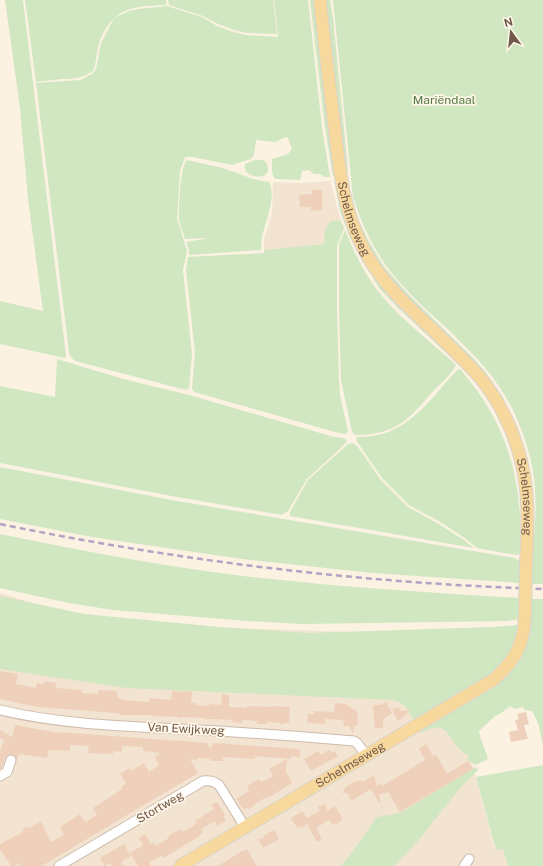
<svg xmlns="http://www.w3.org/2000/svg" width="543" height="866" font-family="'Public Sans',sans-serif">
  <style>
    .residential { fill: #f2e4d1 }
    .green { fill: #d0e7c1 }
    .building { fill: #efd1bb }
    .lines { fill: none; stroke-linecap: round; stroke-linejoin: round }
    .minor-casing { stroke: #cdbcac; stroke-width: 11 }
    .major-casing { stroke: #dad4d0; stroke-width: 14 }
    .minor { stroke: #fff; stroke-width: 9 }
    .major { stroke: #f7d89d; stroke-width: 12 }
    .rail { stroke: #b4a2c3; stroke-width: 2.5; stroke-dasharray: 6 4; stroke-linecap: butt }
    .major-bridge-casing { stroke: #dad4d0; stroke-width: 14; stroke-linecap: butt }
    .major-bridge { stroke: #f7d89d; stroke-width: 12 }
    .labels { text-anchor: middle; stroke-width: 3.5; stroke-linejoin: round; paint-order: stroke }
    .park-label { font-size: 12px; fill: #547b45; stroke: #fef6e8 }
    .street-label { font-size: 12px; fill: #71594a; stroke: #fef6e8 }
  </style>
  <rect width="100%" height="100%" fill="#fbf2e2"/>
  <g class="residential">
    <polygon points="330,181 341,221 331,221 324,244 264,250 264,239 272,213 273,183 275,182 301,183"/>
    <polygon points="0,593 53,609 118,620 200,627 440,635 476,777 495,849 503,848 508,866 0,866"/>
  </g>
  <g class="green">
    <polygon points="5,0 23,0 66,356 65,358 0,344 0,301 43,311 28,199 20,108"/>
    <path d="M25 0H166V5C132 6 112 8 99 43 96 52 97 62 93 71 83 78 74 79 62 79 53 80 45 81 36 82Z"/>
    <polygon points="168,0 273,0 277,34 246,33 234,30 218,24 203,16 169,5"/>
    <polygon points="274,0 308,0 322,128 330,177 325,177 320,174 314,174 309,170 302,171 300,180 277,179 274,178 272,172 272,159 288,154 292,149 288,138 286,137 275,142 256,140 254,155 251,159 232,165 193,157 185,157 180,171 177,219 187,251 183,270 192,354 189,388 186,390 75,361 70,356 69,352 36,83 80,80 92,74 96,69 101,43 114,18 129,11 138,9 167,6 202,17 217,26 233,32 246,35 278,37"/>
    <polygon points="310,0 315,0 336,175 333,176 325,128"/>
    <polygon points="324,0 330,0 333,18 348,170 344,171"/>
    <path d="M333 0H543V584H529C533 543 541 498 530 457 522 425 508 395 486 369 476 356 464 346 453 334 430 313 406 292 387 267 372 246 361 222 353 197Z"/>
    <path d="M187 160 223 168 253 179 269 182C277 197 265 222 262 237 261 241 261 246 261 250L189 255V250L186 242 204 239V238L185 239C183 232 179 224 179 218 179 207 180 166 187 160Z"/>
    <path d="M255 160H263L266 162C277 183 240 179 245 164Z"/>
    <path d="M348 177 350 198 354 210 368 240 385 268 410 296 473 358 484 370 504 399 501 400C492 387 483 373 472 361 443 330 407 305 382 270 362 243 351 211 345 178Z"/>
    <polygon points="335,185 337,185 357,247 458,362 457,363 398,308 379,288 350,238 340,211"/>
    <path d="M335 220 341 221 344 228 337 246V311L339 380 340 395 348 431 346 434 335 432 194 392 192 389 195 353 186 270 188 257 264 253V250L324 244C324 234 325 228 331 221Z"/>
    <path d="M345 230C353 250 364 273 377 290 398 317 431 342 456 365 452 374 442 382 435 389 409 419 397 435 355 435L352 432 341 380 339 311V245Z"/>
    <polygon points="57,359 123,379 189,395 334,437 344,438 347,441 342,447 307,479 288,511 282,515 177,497 0,463 0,386 55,397"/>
    <path d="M460 369C509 426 522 479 521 553L516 555 477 548 466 539 439 521 410 506 382 478 356 440 357 437C406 438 427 403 456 371Z"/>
    <polygon points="352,443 356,445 363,454 380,479 408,507 437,523 465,541 474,548 290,516 290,512 308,480 347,445"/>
    <polygon points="0,467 177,501 515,558 521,562 520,583 372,573 242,559 92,537 0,519"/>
    <path d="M0 534C83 551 167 567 251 577 340 587 430 593 520 598V619L506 621 302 624 248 621 113 610 69 603 0 588Z"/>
    <path d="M0 596 84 614 219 627 308 633 493 627 517 625 516 635 518 638 501 668 415 722C408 711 406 703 393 700L127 688 0 669Z"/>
    <path d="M529 599H543V745L538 723 532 711 524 710 523 707 514 709 510 706 500 714 495 716 479 731C480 741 486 749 488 759L476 765 469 761 468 755C446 744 452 716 421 733L419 728 507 672Z"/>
    <polygon points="543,765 543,866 508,866 503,849 496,850 476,777"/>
    <path d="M476 767 478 770C446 799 426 838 393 866H341L347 859 377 817 400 813Z"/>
  </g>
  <g class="building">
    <polygon points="312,190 322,190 322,210 311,211 311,207 300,207 299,195 312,194"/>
    <polygon points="0,671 18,674 16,684 36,688 37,683 44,684 45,681 56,683 56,688 82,690 82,693 98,694 98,690 117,691 117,697 123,700 149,702 149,698 171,700 172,691 183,692 183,691 192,692 191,703 195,703 195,705 209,706 209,704 221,705 222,694 229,695 229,707 247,708 247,706 272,707 272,706 290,707 289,723 284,723 282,725 280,723 269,722 267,722 267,724 257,724 257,721 242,720 242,723 232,722 232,720 219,719 217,721 215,719 208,719 206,720 204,718 182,717 180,719 179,717 156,716 154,717 153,715 120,715 120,714 116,713 37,707 0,699"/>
    <polygon points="386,702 392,713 383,719 383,728 375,728 373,705 381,705"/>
    <polygon points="335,703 345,704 358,712 357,726 354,726 353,734 349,726 344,726 343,720 325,719 325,724 307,723 308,714 314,714 314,711 334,712"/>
    <polygon points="398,707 401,711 410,710 405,716 398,721 392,710"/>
    <polygon points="526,712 529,724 524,725 528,739 511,742 509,732 518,730 515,720 519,719 517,714"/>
    <polygon points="15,725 59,733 59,732 207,743 210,749 214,743 300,749 300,757 291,756 291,759 255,756 255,759 222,757 224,761 210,761 210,759 197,758 197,760 190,759 198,773 154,799 42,866 21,866 19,863 14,866 11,866 0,849 0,844 23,832 22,830 28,826 29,828 41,821 51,842 64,835 60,827 80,814 85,822 97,815 93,808 122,789 121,787 126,783 120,774 129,768 131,771 144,763 149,772 159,765 155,757 161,753 143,751 143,747 122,746 122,752 113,751 113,754 88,753 89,746 70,745 70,751 49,750 47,758 19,754 17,760 15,756 9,754 5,758 2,768 0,769 0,751 4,740 0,738 0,730 12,737"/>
    <polygon points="426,744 433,756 436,754 447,774 468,761 473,769 400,812 388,792 379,795 381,802 379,803 371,789 351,801 347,793 342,793 346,787 355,781 356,782 360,780 362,782 374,775 377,786 381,783 382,786 425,760 419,749"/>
    <polygon points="330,750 331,753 335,751 338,756 311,771 304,759 318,751 321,755"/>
    <polygon points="287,759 286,772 292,783 268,798 267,797 256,803 255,805 249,809 246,808 244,810 236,799 249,791 247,787 249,785 259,779 261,782 273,776 269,769"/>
    <polygon points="217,802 225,815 224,816 226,821 217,826 215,821 201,829 203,832 199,835 200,836 163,858 161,856 149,862 151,866 138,866 130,853 143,845 139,838 145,834 151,844 154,842 155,846 169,838 168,837 171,834 181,829 183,832 196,824 195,821 214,809 211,805"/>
    <polygon points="324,804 328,811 335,806 343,820 335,825 334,823 332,825 329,820 316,828 322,839 317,842 307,824 301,828 300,826 297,828 291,818 302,811 307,818 320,811 318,807"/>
    <polygon points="274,830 279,839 263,848 258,839 264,838 263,836"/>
    <polygon points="124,844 131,856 121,862 124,866 112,866 110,863 105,866 100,858"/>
    <polygon points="247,849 257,866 218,866 242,851"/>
  </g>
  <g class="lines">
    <g class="minor-casing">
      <g id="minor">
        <path d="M0 710C59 724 120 726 181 729 239 732 296 736 354 741L357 743 366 755"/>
        <polyline points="0,776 7,772 11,760"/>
        <path d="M59 866 203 781C210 780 213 781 219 785L245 827"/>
        <polyline points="464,866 469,859"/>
      </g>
    </g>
    <g class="major-casing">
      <g id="major">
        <path id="s1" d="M320 0C324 41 329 81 334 122 339 164 342 205 361 244 378 279 405 304 433 330 449 346 467 362 482 380 506 410 522 450 526 489 529 514 527 539 526 564"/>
        <path id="s2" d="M180 866 493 680C514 662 524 645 525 616"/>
      </g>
    </g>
    <use href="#minor" class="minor"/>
    <use href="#major" class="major"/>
    <path class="rail" d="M0 524C179 561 361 583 543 589"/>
    <g class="major-bridge-casing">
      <polyline id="major-bridge" points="525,616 526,564"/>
    </g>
    <use href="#major-bridge" class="major-bridge"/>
  </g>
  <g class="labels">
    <g class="park-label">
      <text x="444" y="104">Mariëndaal</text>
    </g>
    <g class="street-label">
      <text dy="4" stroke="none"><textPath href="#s1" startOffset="222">Schelmseweg</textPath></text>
      <text dy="4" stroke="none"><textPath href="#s1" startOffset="558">Schelmseweg</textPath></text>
      <text transform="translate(186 729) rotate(3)" y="4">Van Ewijkweg</text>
      <text dy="4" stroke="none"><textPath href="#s2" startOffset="198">Schelmseweg</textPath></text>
      <text transform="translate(160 807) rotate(-30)" y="4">Stortweg</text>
    </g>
  </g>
  <g transform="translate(511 32) rotate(345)" stroke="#fef6e8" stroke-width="3" paint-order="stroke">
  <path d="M0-3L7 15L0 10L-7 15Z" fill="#71594a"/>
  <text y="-6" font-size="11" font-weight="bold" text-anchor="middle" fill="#71594a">N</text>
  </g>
</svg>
